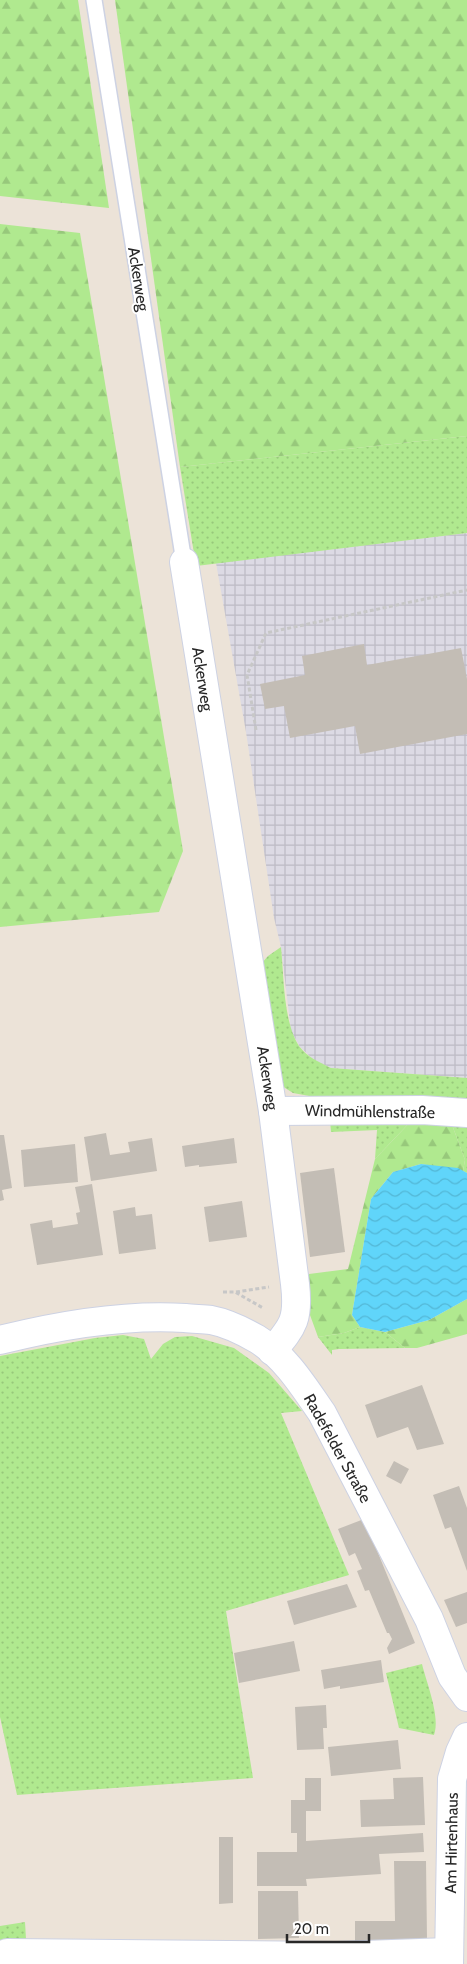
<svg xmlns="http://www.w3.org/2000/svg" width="467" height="1964" font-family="Cabin,sans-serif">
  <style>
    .industrial { fill: url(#industrial-grid) }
    .grass { fill: url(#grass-dots) }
    .forest { fill: url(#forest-firs) }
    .water { fill: url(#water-waves) }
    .building { fill: #c3bdb5 }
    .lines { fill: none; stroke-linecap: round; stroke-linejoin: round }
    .service-casing { stroke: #cdd2e3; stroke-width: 18 }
    .minor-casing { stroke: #cdd2e3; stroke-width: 30 }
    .path { stroke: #c7c7c7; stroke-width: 3; stroke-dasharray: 4 2.5; stroke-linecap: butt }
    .service { stroke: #fff; stroke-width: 15 }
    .minor { stroke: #fff; stroke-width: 28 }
    .labels { text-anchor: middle; stroke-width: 4; stroke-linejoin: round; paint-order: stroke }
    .street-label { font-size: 16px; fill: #282828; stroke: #fff }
  </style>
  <defs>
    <pattern id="industrial-grid" width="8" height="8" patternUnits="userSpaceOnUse" patternTransform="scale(1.25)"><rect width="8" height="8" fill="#dcdae4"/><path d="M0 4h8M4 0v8" fill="none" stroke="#bdbbc4"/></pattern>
    <pattern id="grass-dots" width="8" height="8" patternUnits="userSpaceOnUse" patternTransform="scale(1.25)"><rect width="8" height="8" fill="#b0e98f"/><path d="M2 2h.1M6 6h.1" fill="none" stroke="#97c87b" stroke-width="1.8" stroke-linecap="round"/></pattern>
    <pattern id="forest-firs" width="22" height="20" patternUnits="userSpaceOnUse" patternTransform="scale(1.25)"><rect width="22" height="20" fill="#b0e98f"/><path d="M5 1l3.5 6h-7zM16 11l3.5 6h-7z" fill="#97c87b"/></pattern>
    <pattern id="water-waves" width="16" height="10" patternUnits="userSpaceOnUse" patternTransform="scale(1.25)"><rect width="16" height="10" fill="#60d5fa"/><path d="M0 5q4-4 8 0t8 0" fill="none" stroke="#53b7d6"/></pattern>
  </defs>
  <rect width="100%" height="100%" fill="#ece3d8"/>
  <polygon class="industrial" points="467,533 467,1078 331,1068 314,1060 300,1047 291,1031 281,947 274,918 246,732 216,563"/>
  <g class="grass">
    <polygon points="467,436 467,533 196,566 180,467"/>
    <path d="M281 947C284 976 283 1021 299 1046 307 1057 319 1062 331 1068L467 1078V1104L320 1098 293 1093 282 1086 261 964 268 956Z"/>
    <polygon points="413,1119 375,1159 377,1130 331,1132 330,1120"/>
    <polygon points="451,1122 467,1124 467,1173 463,1171 465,1160"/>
    <polygon points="360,1327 385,1332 405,1348 339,1349 332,1350 332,1355 318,1337 344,1333"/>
    <polygon points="123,1335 144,1339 151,1359 163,1344 175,1337 192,1336 234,1348 269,1373 302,1411 281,1413 349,1575 226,1611 253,1778 17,1795 0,1717 0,1356 95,1338"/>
    <path d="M422 1664C426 1681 441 1718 434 1735L399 1728 386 1673Z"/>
    <polygon points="25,1922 26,1939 0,1941 0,1926"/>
  </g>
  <g class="forest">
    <polygon points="0,0 78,0 109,208 0,196"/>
    <polygon points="115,0 467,0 467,436 180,467"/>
    <polygon points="0,224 80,233 183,851 159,912 0,927"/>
    <polygon points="413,1119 451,1122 465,1160 463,1171 421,1164 393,1172 371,1199 352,1315 360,1327 344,1333 318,1337 310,1315 309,1274 348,1269 375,1159"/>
    <polygon points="467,1299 467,1334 417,1348 405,1348 385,1332 429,1320"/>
  </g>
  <polygon class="water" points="421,1164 458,1168 467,1173 467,1299 429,1320 385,1332 360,1327 352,1315 371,1199 393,1172"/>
  <g class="building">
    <polygon points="364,644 367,665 461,648 467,679 467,734 360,754 355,726 290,738 284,706 265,709 260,684 305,675 302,656"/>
    <polygon points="106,1133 110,1155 130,1152 128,1142 152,1138 157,1171 91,1181 84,1137"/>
    <polygon points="0,1135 4,1135 12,1188 2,1190 4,1200 0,1201"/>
    <polygon points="234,1138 237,1163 199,1167 199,1165 185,1167 182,1146"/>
    <polygon points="75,1144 78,1182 24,1187 21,1150"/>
    <polygon points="334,1168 345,1252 310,1257 300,1173"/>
    <polygon points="92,1184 103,1255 37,1265 30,1224 52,1220 53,1228 78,1224 76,1213 80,1212 75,1187"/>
    <polygon points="242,1201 247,1237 209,1242 204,1207"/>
    <polygon points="135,1207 136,1216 152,1214 156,1249 119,1254 113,1211"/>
    <polygon points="422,1385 444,1444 417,1450 408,1427 377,1438 365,1405"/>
    <polygon points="394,1461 409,1469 401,1484 386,1476"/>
    <polygon points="459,1486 467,1508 467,1571 451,1527 445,1529 433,1495"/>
    <polygon points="364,1519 415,1643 389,1654 387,1648 392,1639 389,1633 387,1633 369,1590 365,1591 357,1571 362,1569 355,1553 349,1556 338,1529"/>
    <polygon points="347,1584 357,1607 294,1625 287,1601"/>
    <polygon points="467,1592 467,1623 456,1627 444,1600"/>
    <polygon points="294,1641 300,1671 239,1683 234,1653"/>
    <polygon points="381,1660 384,1682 340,1689 340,1686 324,1689 321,1670"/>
    <polygon points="326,1705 327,1728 323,1728 324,1749 297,1750 295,1707"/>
    <polygon points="398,1740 401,1769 331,1776 328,1747"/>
    <polygon points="423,1777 425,1825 361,1827 360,1800 394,1799 393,1778"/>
    <polygon points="305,1778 321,1778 321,1811 306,1811 306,1841 423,1833 424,1852 379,1854 381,1874 306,1879 307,1886 257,1886 257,1852 297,1852 297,1833 291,1833 291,1800 305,1800"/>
    <polygon points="219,1837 233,1837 233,1903 219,1904"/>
    <polygon points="394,1861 426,1861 427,1939 355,1941 355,1921 395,1921"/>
    <polygon points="258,1891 298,1891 299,1938 258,1939"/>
  </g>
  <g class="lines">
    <g class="service-casing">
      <polyline id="service" points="94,0 184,562"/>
    </g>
    <g class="minor-casing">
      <g id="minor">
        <path d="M184 562 273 1111 295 1284C299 1318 294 1326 272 1351"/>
        <polyline points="273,1111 422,1110 467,1113"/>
        <path d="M0 1340C60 1325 123 1314 185 1318 193 1319 203 1319 211 1320 227 1323 243 1331 257 1339 285 1356 304 1387 322 1413L429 1619 452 1676 467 1697"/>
        <polyline points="7,1953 336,1956 448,1952"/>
        <polyline points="449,1964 452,1779 460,1752 467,1737"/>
      </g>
    </g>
    <g class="path">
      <polyline points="256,730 247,675 266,633 467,590"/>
      <polyline points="223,1292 235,1292 263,1308"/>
      <polyline points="236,1292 269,1287"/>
    </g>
    <use href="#service" class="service"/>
    <use href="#minor" class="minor"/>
  </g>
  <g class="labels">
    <g class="street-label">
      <text transform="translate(139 279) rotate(81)" y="6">Ackerweg</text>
      <text transform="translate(203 679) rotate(81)" y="6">Ackerweg</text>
      <text transform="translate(268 1078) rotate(81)" y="6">Ackerweg</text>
      <text transform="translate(370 1111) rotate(1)" y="6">Windmühlenstraße</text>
      <text transform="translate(338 1448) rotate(61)" y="6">Radefelder Straße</text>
      <text transform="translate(451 1843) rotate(-89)" y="6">Am Hirtenhaus</text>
    </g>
  </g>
  <path d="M287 1934v8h82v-8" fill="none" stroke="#282828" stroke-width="2.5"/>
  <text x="294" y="1934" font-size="15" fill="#282828" stroke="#ffffff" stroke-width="4" paint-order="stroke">20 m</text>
</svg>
